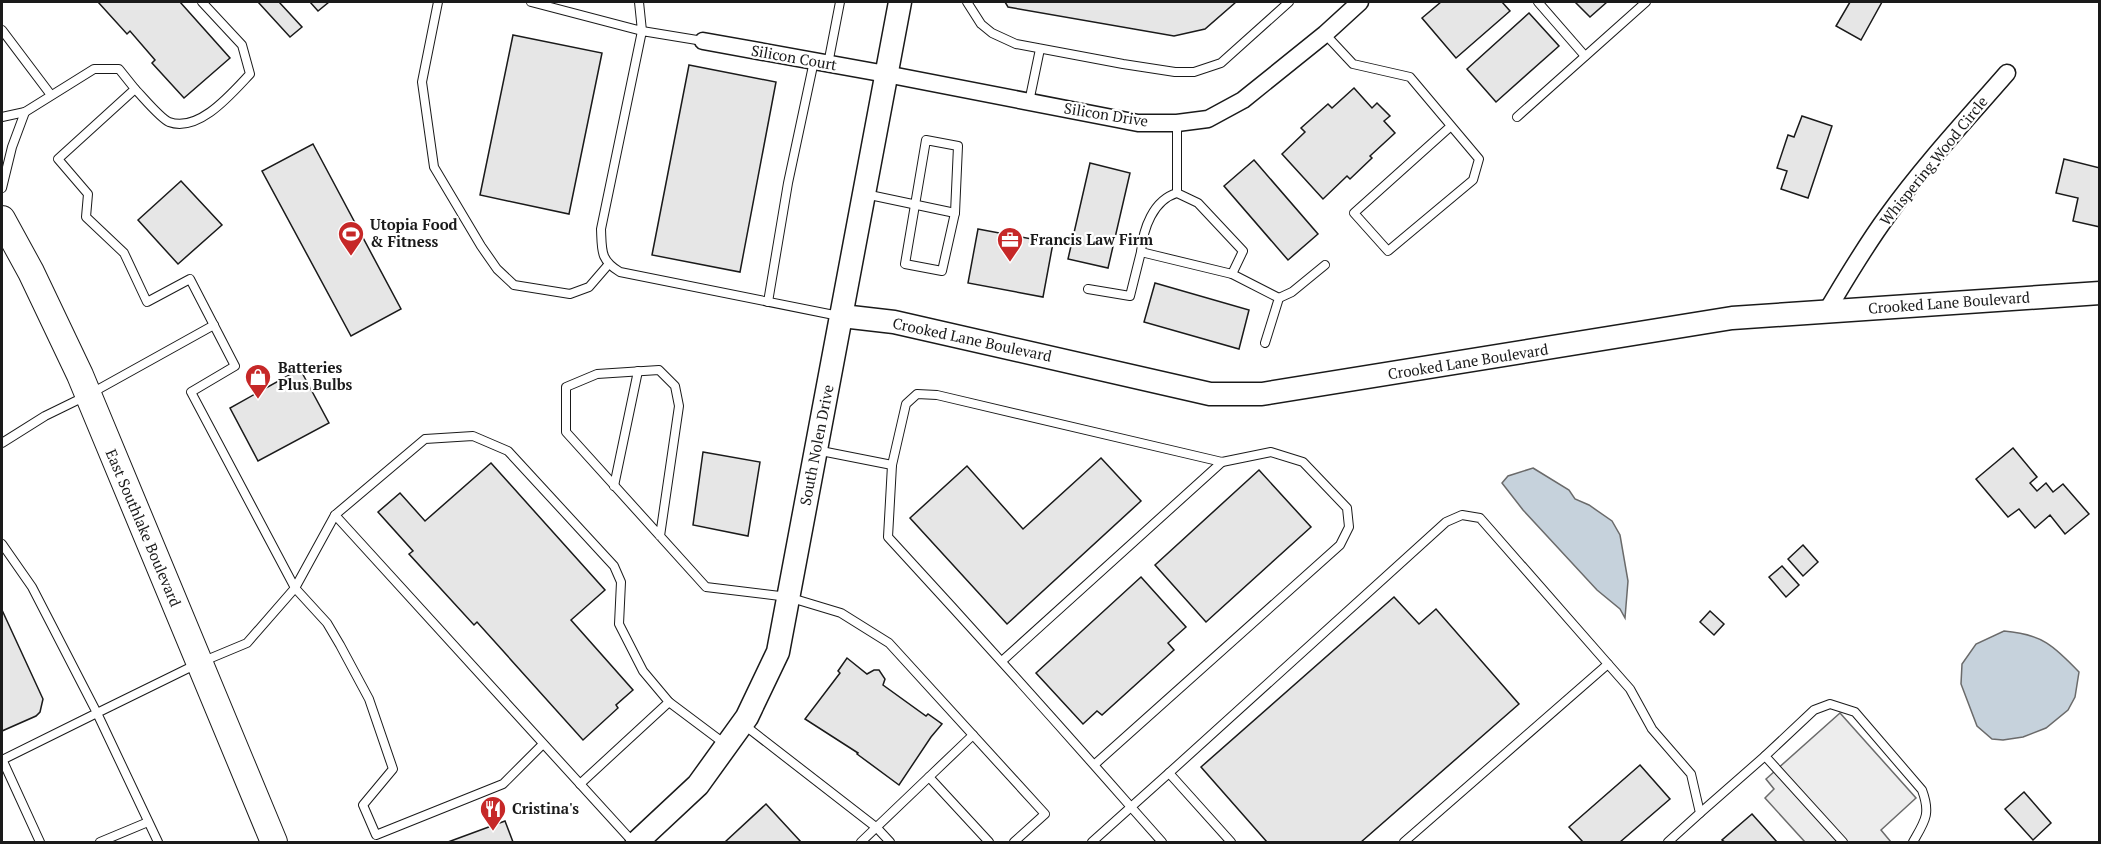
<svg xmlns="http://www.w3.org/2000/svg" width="2101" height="844" font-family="'PT Serif',serif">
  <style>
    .parking { fill: #ededed; stroke: #6a6a6a; stroke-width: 1.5 }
    .water { fill: #c6d2dc; stroke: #6a6a6a; stroke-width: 1.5 }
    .building { fill: #e6e6e6; stroke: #1a1a1a; stroke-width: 1.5 }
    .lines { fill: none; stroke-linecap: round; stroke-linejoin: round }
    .lane-casing { stroke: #1a1a1a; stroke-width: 10 }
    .street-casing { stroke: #1a1a1a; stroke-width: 19 }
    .secondary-casing { stroke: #1a1a1a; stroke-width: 25 }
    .primary-casing { stroke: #1a1a1a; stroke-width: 28 }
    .lane { stroke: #fff; stroke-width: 8 }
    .street { stroke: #fff; stroke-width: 16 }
    .secondary { stroke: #fff; stroke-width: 22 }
    .primary { stroke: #fff; stroke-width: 26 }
    .labels { text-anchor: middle; stroke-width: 4.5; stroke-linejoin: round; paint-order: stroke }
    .street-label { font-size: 15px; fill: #1a1a1a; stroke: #fff }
    .poi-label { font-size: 15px; font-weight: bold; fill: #1a1a1a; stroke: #fff; text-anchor: start }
  </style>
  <rect width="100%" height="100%" fill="#fff"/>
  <polygon class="parking" points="1840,713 1916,798 1881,830 1891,842 1805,842 1765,798 1774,789 1766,779"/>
  <g class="water">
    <polygon points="1533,468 1569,490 1575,499 1589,505 1612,521 1620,535 1628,581 1625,618 1620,609 1597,590 1523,510 1502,483 1508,476"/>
    <path d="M2004 631C2042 634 2054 646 2079 672L2075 697 2068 710 2046 728 2023 737 2003 740 1992 739 1977 726 1961 684 1962 664 1976 644Z"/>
  </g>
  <g class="building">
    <polygon points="98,2 180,2 230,58 184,98 152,63 155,60 130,31 127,34"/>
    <polygon points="258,2 279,2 302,27 290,37"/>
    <polygon points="310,2 329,2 318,11"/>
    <polygon points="1005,2 1236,2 1205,29 1174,36 1008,7"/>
    <polygon points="1441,2 1502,2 1510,11 1456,58 1422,18"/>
    <polygon points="1575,2 1607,2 1590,17"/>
    <polygon points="1850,2 1882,2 1861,40 1836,26"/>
    <polygon points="1529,13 1559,46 1496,102 1467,69"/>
    <polygon points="513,35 602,53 569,214 480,195"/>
    <polygon points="689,65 776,82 740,272 652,255"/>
    <polygon points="1354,88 1372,108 1377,103 1390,116 1384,121 1395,133 1370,156 1372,158 1350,179 1347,176 1323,199 1282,154 1305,132 1301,128 1328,104 1332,108"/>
    <polygon points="1802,116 1832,126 1808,198 1781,189 1787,171 1777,168 1788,135 1794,137"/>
    <polygon points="313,144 401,309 351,336 262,171"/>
    <polygon points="2064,159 2100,168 2100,227 2073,221 2078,198 2056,193"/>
    <polygon points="1254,160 1318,234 1288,260 1224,186"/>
    <polygon points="1090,163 1130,173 1108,268 1068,259"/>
    <polygon points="181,181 222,225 178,264 138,220"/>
    <polygon points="978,229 1053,243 1043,297 968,283"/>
    <polygon points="1155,283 1249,310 1239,349 1144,322"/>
    <polygon points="300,369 329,423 258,461 230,408"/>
    <polygon points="2013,448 2037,477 2030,483 2037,491 2046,483 2053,492 2063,484 2089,514 2065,534 2050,515 2035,528 2019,509 2008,517 1976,479"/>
    <polygon points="703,452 760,462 748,536 693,525"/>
    <polygon points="1101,458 1141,501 1007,624 910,518 967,466 1023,529"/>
    <polygon points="491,463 605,590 571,620 633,690 616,705 618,708 583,740 477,622 474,625 409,554 413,551 378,512 400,493 425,521"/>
    <polygon points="1259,470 1311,527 1206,622 1155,565"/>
    <polygon points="1803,545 1818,562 1803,576 1788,559"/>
    <polygon points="1782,566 1799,585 1786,597 1769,577"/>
    <polygon points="1141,577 1186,627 1168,643 1174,650 1102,715 1097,711 1083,724 1036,673"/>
    <polygon points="1394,597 1419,624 1436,609 1519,704 1361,842 1267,842 1201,767"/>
    <polygon points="2,610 43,699 40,712 36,716 2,731"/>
    <polygon points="1710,611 1724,624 1714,635 1700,622"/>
    <polygon points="847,658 867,674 874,670 879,670 885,679 883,685 926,716 928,714 942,724 931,737 899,785 857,754 858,753 805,719 840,673 838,671"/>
    <polygon points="1640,765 1670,799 1620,842 1583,842 1569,827"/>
    <polygon points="2024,792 2051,823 2033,840 2005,809"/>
    <polygon points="766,804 801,842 725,842"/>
    <polygon points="1752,814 1777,842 1725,842 1722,840"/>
    <polygon points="505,821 513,842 448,842"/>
  </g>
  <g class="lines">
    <g class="lane-casing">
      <g id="lane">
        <polyline points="438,2 422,82 434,167 481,246 497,269 514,285 570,294 589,287 608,265"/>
        <polyline points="531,2 642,31 639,2"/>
        <polyline points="967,2 981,24 992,33 1016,44 1123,64 1175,72 1194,72 1221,63 1289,2"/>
        <polyline points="1538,2 1585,56"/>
        <polyline points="2,30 51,95"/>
        <polyline points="1325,34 1353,64 1410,77 1479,159 1473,180 1388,251 1354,213 1451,126"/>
        <path d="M703 41 642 31 601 229C602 251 600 260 620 272L839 316"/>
        <polyline points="828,64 840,2"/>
        <path d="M135 89C143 97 160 118 169 122 199 133 232 93 250 74L242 45 202 2"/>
        <polyline points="1029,102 1040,49"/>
        <polyline points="2,117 25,112 94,69 119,69 135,89 58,159 88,194 86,217 124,253 147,302 190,279 235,366 191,392 295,588"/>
        <polyline points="1517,117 1646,2"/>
        <polygon points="926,140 958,146 955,213 942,271 905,264"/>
        <polyline points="2,188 12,147 25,112"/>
        <path d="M1177 193 1198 203 1243 251 1232 274 1141 252C1143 229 1153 200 1177 193V123"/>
        <polyline points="865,194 955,213"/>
        <polyline points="1232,274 1279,298 1265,343"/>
        <polyline points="1088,289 1130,296 1141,252"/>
        <polyline points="1279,298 1292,292 1325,265"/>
        <polyline points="768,302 788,183 814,61"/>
        <polyline points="2,443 45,416 88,395 214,325"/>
        <polyline points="816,450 892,465"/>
        <polyline points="614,486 638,371"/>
        <polyline points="660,536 679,406 675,386 659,370 597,374 566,387 566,432 706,587 788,597 841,613 889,643 1045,814 1014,842"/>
        <polyline points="2,544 32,587 97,713 2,760"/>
        <polyline points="295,588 335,515"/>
        <polyline points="1002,661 1222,462"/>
        <polyline points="743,724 877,828 890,842"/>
        <polyline points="973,735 929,777 989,842"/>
        <polyline points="2,759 40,842"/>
        <polyline points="1169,773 1446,522 1462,515 1480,518 1608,664"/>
        <polyline points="580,784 669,702"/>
        <polyline points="1700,813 1765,756"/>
        <polyline points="100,842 148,822"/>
        <polyline points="158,842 97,713 199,663 247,643 295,588 327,623 340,645 369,699 393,769 363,805 376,835 503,784 543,744"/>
        <polyline points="633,842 335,515 425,439 473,436 508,451 614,566 621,582 619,624 643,671 669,702 725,744"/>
        <polyline points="861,842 929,777"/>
        <path d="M1092 842 1131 807C1051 716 970 626 888 537L892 465 906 404 917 394 937 395 1222 462 1271 452 1303 462 1347 508 1349 527 1340 545 1094 765"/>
        <polyline points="1162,842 1131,807 1169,773 1231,842"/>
        <polyline points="1404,842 1608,664 1630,689 1652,729 1691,774 1700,813 1668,842"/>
        <path d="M1843 842 1765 756 1814 710 1830 704 1855 712 1922 790C1931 814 1925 821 1913 842"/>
      </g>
    </g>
    <g class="street-casing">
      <g id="street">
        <polyline points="703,41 886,74 1138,123 1177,123 1208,119 1243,100 1325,34 1360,2"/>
        <path d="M1826 312C1846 279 1865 246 1888 215 1924 165 1966 120 2007 73"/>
      </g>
    </g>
    <g class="secondary-casing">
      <g id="secondary">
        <polyline points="842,316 894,322 1210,394 1262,394 1732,318 2100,293"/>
        <polyline points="637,842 698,785 747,717 778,652 900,2"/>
      </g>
    </g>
    <g class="primary-casing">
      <polyline id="primary" points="2,219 31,272 80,375 274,842"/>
    </g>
    <use href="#lane" class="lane"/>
    <use href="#street" class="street"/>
    <use href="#secondary" class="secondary"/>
    <use href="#primary" class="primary"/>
  </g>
  <defs>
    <g id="stadium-pin" transform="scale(1.35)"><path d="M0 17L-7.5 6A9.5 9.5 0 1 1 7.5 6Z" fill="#c62828" stroke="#fff"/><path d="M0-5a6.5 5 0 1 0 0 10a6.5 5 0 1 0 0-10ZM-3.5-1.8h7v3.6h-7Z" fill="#fff"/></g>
    <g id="office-pin" transform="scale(1.35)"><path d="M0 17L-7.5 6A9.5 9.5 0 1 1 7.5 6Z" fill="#c62828" stroke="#fff"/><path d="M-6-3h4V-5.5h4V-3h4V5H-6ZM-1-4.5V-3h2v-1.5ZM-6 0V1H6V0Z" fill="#fff"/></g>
    <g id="shop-pin" transform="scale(1.35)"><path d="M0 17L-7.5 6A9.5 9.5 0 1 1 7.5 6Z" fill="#c62828" stroke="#fff"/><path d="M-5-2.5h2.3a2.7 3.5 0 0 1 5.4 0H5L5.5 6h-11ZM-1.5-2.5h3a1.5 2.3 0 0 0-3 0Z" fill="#fff"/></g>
    <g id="restaurant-pin" transform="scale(1.35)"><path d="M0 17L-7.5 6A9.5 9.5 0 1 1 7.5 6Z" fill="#c62828" stroke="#fff"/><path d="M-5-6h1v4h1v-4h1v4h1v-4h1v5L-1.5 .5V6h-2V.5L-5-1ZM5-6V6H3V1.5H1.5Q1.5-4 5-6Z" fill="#fff"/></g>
  </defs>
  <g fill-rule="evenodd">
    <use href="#stadium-pin" x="351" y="234"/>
    <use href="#office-pin" x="1010" y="240"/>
    <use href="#shop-pin" x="258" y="377"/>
    <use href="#restaurant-pin" x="493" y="809"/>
  </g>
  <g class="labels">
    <g class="street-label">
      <text transform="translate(794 58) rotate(10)" y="5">Silicon Court</text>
      <text transform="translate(1106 115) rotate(9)" y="5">Silicon Drive</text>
      <text transform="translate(1934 161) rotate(-51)" y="5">Whispering Wood Circle</text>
      <text transform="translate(1949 303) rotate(-4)" y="5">Crooked Lane Boulevard</text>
      <text transform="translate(972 340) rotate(12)" y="5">Crooked Lane Boulevard</text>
      <text transform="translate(1468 362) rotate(-9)" y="5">Crooked Lane Boulevard</text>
      <text transform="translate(817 445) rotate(-79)" y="5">South Nolen Drive</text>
      <text transform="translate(143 528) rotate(67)" y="5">East Southlake Boulevard</text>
    </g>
    <g class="poi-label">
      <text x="370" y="230">Utopia Food<tspan x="370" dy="17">&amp; Fitness</tspan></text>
      <text x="1030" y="245">Francis Law Firm</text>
      <text x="278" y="373">Batteries<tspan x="278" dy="17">Plus Bulbs</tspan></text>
      <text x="512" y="814">Cristina's</text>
    </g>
  </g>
  <rect width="2101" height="844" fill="none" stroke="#1a1a1a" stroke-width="6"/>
</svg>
